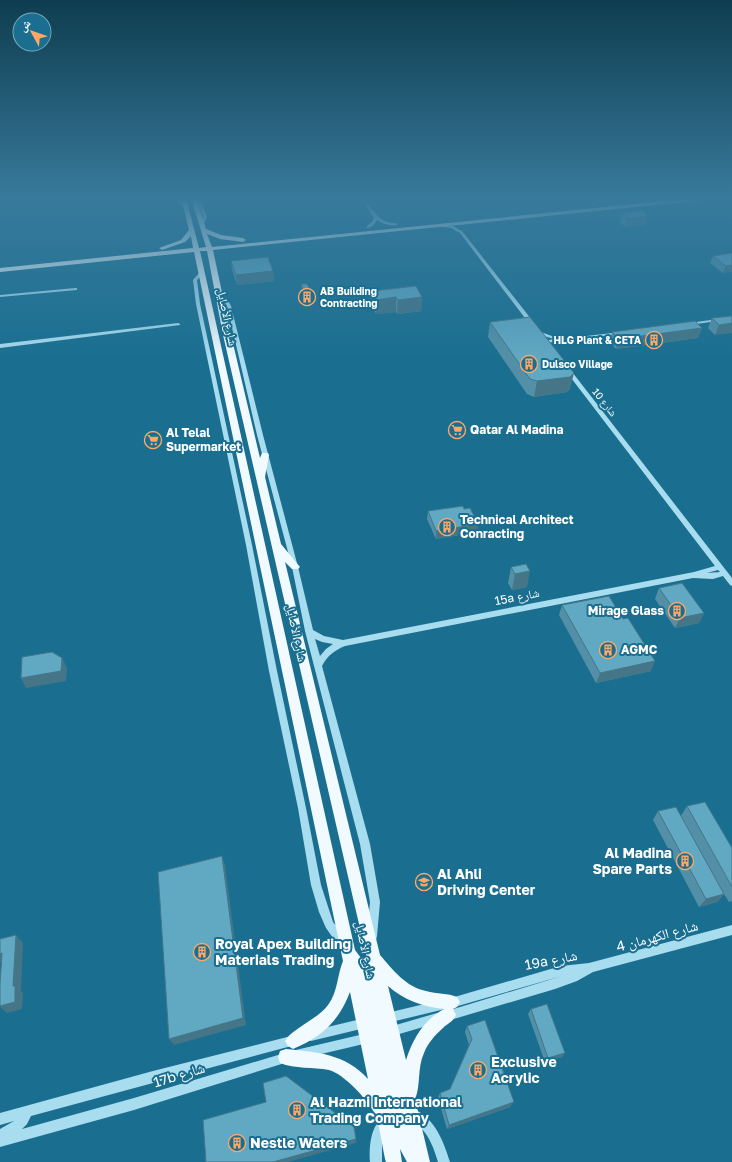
<svg xmlns="http://www.w3.org/2000/svg" width="732" height="1162" font-family="'Golos Text','Noto Naskh Arabic',sans-serif">
  <style>
    .lines { fill: none; stroke-linecap: round; stroke-linejoin: round }
    .minor { fill: #a8dcef; fill-rule: evenodd }
    .major { fill: #f0faff; fill-rule: evenodd }
    .wall { fill: #5390a8 }
    .shaded-wall { fill: #447688 }
    .building { fill: #61a8c3; stroke: #447688 }
    .labels { text-anchor: middle; stroke-width: 4; stroke-linejoin: round; paint-order: stroke }
    .far-poi-label { font-size: 10px; font-weight: bold; fill: #fff; stroke: #1a6f90; text-anchor: start }
    .far-street-label { font-size: 10px; fill: #fff; stroke: #1a6f90 }
    .street-label { font-size: 12px; fill: #fff; stroke: #1a6f90 }
    .poi-label { font-size: 12px; font-weight: bold; fill: #fff; stroke: #1a6f90; text-anchor: start }
    .near-poi-label { font-size: 14px; font-weight: bold; fill: #fff; stroke: #1a6f90; text-anchor: start }
    .near-street-label { font-size: 14px; fill: #fff; stroke: #1a6f90 }
  </style>
  <rect width="100%" height="100%" fill="#1a6f90"/>
  <g class="lines">
    <g class="minor">
      <polygon points="175,198 179,198 181,201 188,206 185,207 178,203"/>
      <polygon points="196,198 200,198 207,217 204,224 202,225 200,224 203,217"/>
      <polygon points="433,198 437,198 438,199 436,200"/>
      <path d="M368 205 381 219 387 222 399 224C392 227 383 224 377 220 375 224 371 228 367 228V226L372 222 374 218 366 206Z"/>
      <polygon points="437,224 453,226 462,231 535,324 535,326 531,326 460,233 451,228 437,226"/>
      <polygon points="199,273 203,274 197,280 200,304 252,545 277,671 306,808 321,885 333,922 348,940 349,944 348,948 344,949 340,948 326,928 319,912 311,885 298,808 269,671 246,545 196,304 193,280"/>
      <polygon points="75,288 77,288 77,290 0,297 0,295"/>
      <path d="M217 294C224 294 228 300 231 306L263 435 298 567 313 630 324 636 343 640 694 572 715 566 565 370V368H569L732 578V586L730 585 723 576 713 579 693 578 345 646C335 650 327 656 322 666L370 844 380 902 377 936 376 940 372 941 368 940 367 936 370 902 360 844 305 631 292 567 257 435 227 306 224 301 217 296ZM718 570 720 572 707 573ZM315 639 322 642 333 644 326 649 320 656Z"/>
      <polygon points="732,317 732,319 689,325 687,324 689,323"/>
      <polygon points="178,323 180,324 180,325 0,348 0,344"/>
      <polygon points="537,332 541,332 560,339 621,332 623,333 621,334 546,343 544,342 544,341 554,339 537,334"/>
      <polygon points="732,925 732,935 593,972 577,981 555,989 447,1021 443,1020 442,1016 443,1012 447,1011 562,976 451,1008 447,1007 446,1003 447,999 451,998 561,966 589,963"/>
      <polygon points="441,1000 445,1001 446,1005 445,1009 441,1010 387,1023 383,1022 382,1018 383,1014 387,1013"/>
      <polygon points="437,1013 441,1014 442,1018 441,1022 437,1023 389,1037 385,1036 384,1032 385,1028 389,1027"/>
      <polygon points="365,1018 369,1019 370,1023 369,1027 365,1028 311,1041 307,1040 306,1036 307,1032 311,1031"/>
      <polygon points="368,1033 372,1034 373,1038 372,1042 368,1043 300,1059 296,1058 295,1054 296,1050 300,1049"/>
      <polygon points="295,1035 299,1036 300,1040 299,1044 295,1045 153,1083 31,1116 27,1124 22,1129 134,1098 288,1052 292,1053 293,1057 292,1061 288,1062 134,1110 0,1147 0,1129 14,1121 0,1125 0,1113 153,1071"/>
      <path d="M412 1108C435 1118 443 1140 450 1162H438C434 1149 430 1137 420 1127 416 1122 409 1120 406 1114L408 1110Z"/>
      <path d="M384 1118 388 1120 390 1124 384 1135 382 1142V1162H370C369 1149 370 1124 384 1118Z"/>
    </g>
    <path class="major" d="M181 198H186L199 248 206 247 191 198H196L206 229 221 235 243 238 246 240 243 242 220 239 207 234 212 247 693 198H707L704 200 213 250 231 335 260 458 262 453H268L269 455 265 477 281 544 300 567 298 569H292L285 562 380 955C393 970 406 987 426 991 437 994 448 993 457 997L460 1002 457 1007 453 1009 456 1015C453 1022 448 1023 443 1028 435 1035 428 1043 424 1053 417 1068 421 1086 415 1099L430 1162H407L400 1149 402 1162H386C383 1152 379 1121 375 1114 368 1100 344 1074 329 1070 313 1067 295 1069 280 1063L278 1057 280 1051 286 1049C317 1052 346 1054 368 1079L350 992C339 1021 322 1037 293 1049L288 1046 285 1041C290 1030 318 1019 328 1005 338 992 337 975 343 961L194 252 0 272V268L193 248 191 236 185 242 162 250 159 248 181 240 189 230ZM200 251H207L223 335 371 976 367 966 355 950ZM388 986C404 1000 423 1007 444 1009 424 1020 413 1038 406 1060Z"/>
  </g>
  <g class="wall">
    <polygon points="622,213 646,225 625,227 620,222"/>
    <polygon points="732,253 723,273 710,263 713,256"/>
    <polygon points="231,261 273,271 274,281 237,285 232,270"/>
    <polygon points="301,284 313,295 313,302 307,303 302,292"/>
    <polygon points="416,286 422,311 397,314 396,312 376,314 372,306 372,291"/>
    <polygon points="732,316 715,335 708,328 712,318"/>
    <polygon points="490,322 570,389 567,392 534,397 527,394 488,337"/>
    <polygon points="702,328 698,338 616,349 610,342 612,332"/>
    <polygon points="464,509 478,524 477,532 436,539 427,519 428,511"/>
    <polygon points="511,567 527,587 512,590 508,583"/>
    <polygon points="659,588 704,613 699,623 675,628 655,599"/>
    <polygon points="562,605 651,671 596,683 559,615"/>
    <polygon points="687,806 732,848 732,901 729,902 724,894 717,902 699,907 653,820 658,811 681,816"/>
    <polygon points="531,1009 565,1053 562,1057 545,1062 528,1014"/>
    <polygon points="467,1026 510,1107 447,1129 438,1098 440,1093 450,1089 469,1045 465,1032"/>
  </g>
  <g class="shaded-wall">
    <polygon points="648,216 646,225 625,227 628,218"/>
    <polygon points="732,265 732,272 723,273 726,266"/>
    <polygon points="273,271 274,281 237,285 236,275"/>
    <polygon points="313,295 313,302 307,303 307,296"/>
    <polygon points="396,297 396,312 376,314 376,300"/>
    <polygon points="422,297 422,311 397,314 398,300"/>
    <polygon points="732,323 732,333 715,335 719,325"/>
    <polygon points="702,328 698,338 616,349 619,339"/>
    <polygon points="574,373 570,389 567,392 534,397 537,381"/>
    <polygon points="478,524 477,532 436,539 436,531"/>
    <polygon points="530,571 527,587 512,590 515,574"/>
    <polygon points="704,613 699,623 675,628 680,618"/>
    <polygon points="62,658 67,668 66,681 26,688 21,678"/>
    <polygon points="655,661 651,671 596,683 600,673"/>
    <polygon points="222,856 225,865 246,1025 174,1045 169,1039"/>
    <polygon points="724,894 717,902 699,907 706,899"/>
    <polygon points="16,935 23,943 21,991 23,993 22,1009 7,1013 0,1007 0,1006 13,986"/>
    <polygon points="2,953 9,961 0,963 0,954"/>
    <polygon points="565,1053 562,1057 545,1062 548,1058"/>
    <polygon points="514,1102 510,1107 447,1129 449,1125"/>
    <polygon points="356,1139 356,1143 288,1162 273,1162"/>
  </g>
  <g class="building">
    <polygon points="643,211 648,216 628,218 622,213"/>
    <polygon points="732,253 732,265 726,266 713,256"/>
    <polygon points="268,257 273,271 236,275 231,261"/>
    <polygon points="301,284 307,284 313,295 307,296"/>
    <polygon points="416,286 422,297 398,300 396,297 376,300 372,291"/>
    <polygon points="732,316 732,323 719,325 712,318"/>
    <polygon points="530,317 574,373 570,377 537,381 530,379 490,322"/>
    <polygon points="695,321 702,328 619,339 612,332"/>
    <polygon points="463,506 464,509 470,508 478,524 436,531 428,511"/>
    <polygon points="526,564 530,571 515,574 511,567"/>
    <polygon points="682,583 704,613 680,618 659,588"/>
    <polygon points="609,596 623,619 628,618 655,661 600,673 562,605"/>
    <polygon points="52,652 62,658 61,671 21,678 22,657"/>
    <polygon points="705,802 732,848 732,887 687,806"/>
    <polygon points="676,807 724,894 706,899 658,811"/>
    <polygon points="222,856 243,1018 169,1039 158,872"/>
    <polygon points="16,935 13,986 15,986 15,1002 0,1006 0,984 2,953 0,954 0,939"/>
    <polygon points="547,1004 565,1053 548,1058 531,1009"/>
    <polygon points="485,1020 514,1102 449,1125 440,1093 450,1089 472,1039 467,1026"/>
    <polygon points="286,1076 354,1127 356,1139 273,1162 206,1162 203,1120 266,1102 263,1083"/>
  </g>
  <linearGradient id="sky" x2="0" y2="1"><stop stop-color="#0e3d4f"/><stop offset="0.55" stop-color="#387a9c"/><stop offset="1" stop-color="#387a9c" stop-opacity="0"/></linearGradient>
  <rect width="732" height="360" fill="url(#sky)"/>
  <defs>
    <g id="building-ring" transform="scale(0.9)"><circle r="9.5" fill="#1a6f90" stroke="#ffa766" stroke-width="1.5"/><path d="M-4-6H4V6H1V3H-1V6H-4ZM-2.5-4.3h1.7v1.8h-1.7ZM.8-4.3h1.7v1.8H.8ZM-2.5-1h1.7V.8h-1.7ZM.8-1h1.7V.8H.8Z" fill="#ffa766"/></g>
    <g id="supermarket-ring" transform="scale(0.9)"><circle r="9.5" fill="#1a6f90" stroke="#ffa766" stroke-width="1.5"/><path d="M-6-5.5h2.5l.6 2H6L4.5 2H-2.5L-4.4-4H-6ZM-1.5 3.2a1.3 1.3 0 1 0 .1 0ZM3 3.2a1.3 1.3 0 1 0 .1 0Z" fill="#ffa766"/></g>
    <g id="school-ring" transform="scale(0.9)"><circle r="9.5" fill="#1a6f90" stroke="#ffa766" stroke-width="1.5"/><path d="M0-5L7-2L0 1L-7-2ZM-4 1L0 2.5L4 1V4Q0 6-4 4Z" fill="#ffa766"/></g>
  </defs>
  <g fill-rule="evenodd">
    <use href="#building-ring" x="307" y="297"/>
    <use href="#building-ring" x="654" y="340"/>
    <use href="#building-ring" x="529" y="364"/>
    <use href="#supermarket-ring" x="457" y="430"/>
    <use href="#supermarket-ring" x="153" y="440"/>
    <use href="#building-ring" x="447" y="527"/>
    <use href="#building-ring" x="677" y="611"/>
    <use href="#building-ring" x="608" y="650"/>
    <use href="#building-ring" x="685" y="861"/>
    <use href="#school-ring" x="424" y="882"/>
    <use href="#building-ring" x="202" y="952"/>
    <use href="#building-ring" x="478" y="1070"/>
    <use href="#building-ring" x="297" y="1110"/>
    <use href="#building-ring" x="237" y="1143"/>
  </g>
  <g class="labels">
    <g class="far-poi-label">
      <text x="320" y="295">AB Building<tspan x="320" dy="12">Contracting</tspan></text>
      <text x="641" y="344" text-anchor="end">HLG Plant &amp; CETA</text>
      <text x="542" y="368">Dulsco Village</text>
    </g>
    <g class="far-street-label">
      <text transform="translate(605 402) rotate(52)" y="4">شارع 10</text>
    </g>
    <g class="street-label">
      <text transform="translate(227 317) rotate(78)" y="4">شارع الأصايل</text>
      <text transform="translate(517 597) rotate(-11)" y="4">15a شارع</text>
      <text transform="translate(296 633) rotate(78)" y="4">شارع الأصايل</text>
      <text transform="translate(365 950) rotate(78)" y="4">شارع الأصايل</text>
    </g>
    <g class="poi-label">
      <text x="470" y="434">Qatar Al Madina</text>
      <text x="166" y="437">Al Telal<tspan x="166" dy="14">Supermarket</tspan></text>
      <text x="460" y="524">Technical Architect<tspan x="460" dy="14">Conracting</tspan></text>
      <text x="664" y="615" text-anchor="end">Mirage Glass</text>
      <text x="621" y="654">AGMC</text>
    </g>
    <g class="near-poi-label">
      <text x="672" y="858" text-anchor="end">Al Madina<tspan x="672" dy="16">Spare Parts</tspan></text>
      <text x="437" y="879">Al Ahli<tspan x="437" dy="16">Driving Center</tspan></text>
      <text x="215" y="949">Royal Apex Building<tspan x="215" dy="16">Materials Trading</tspan></text>
      <text x="491" y="1067">Exclusive<tspan x="491" dy="16">Acrylic</tspan></text>
      <text x="310" y="1107">Al Hazmi International<tspan x="310" dy="16">Trading Company</tspan></text>
      <text x="250" y="1148">Nestle Waters</text>
    </g>
    <g class="near-street-label">
      <text transform="translate(657 936) rotate(-15)" y="5">شارع الكهرمان 4</text>
      <text transform="translate(551 960) rotate(-11)" y="5">19a شارع</text>
      <text transform="translate(179 1075) rotate(-17)" y="5">17b شارع</text>
    </g>
  </g>
  <g transform="translate(32 32) rotate(310)"><circle r="19" fill="#1a6f90" stroke="#76a9bc"/>
  <path d="M0-3L7 15L0 10L-7 15Z" fill="#ffa766"/>
  <text y="-6" font-size="11" font-weight="bold" text-anchor="middle" fill="#ffffff">ش</text>
  </g>
</svg>
